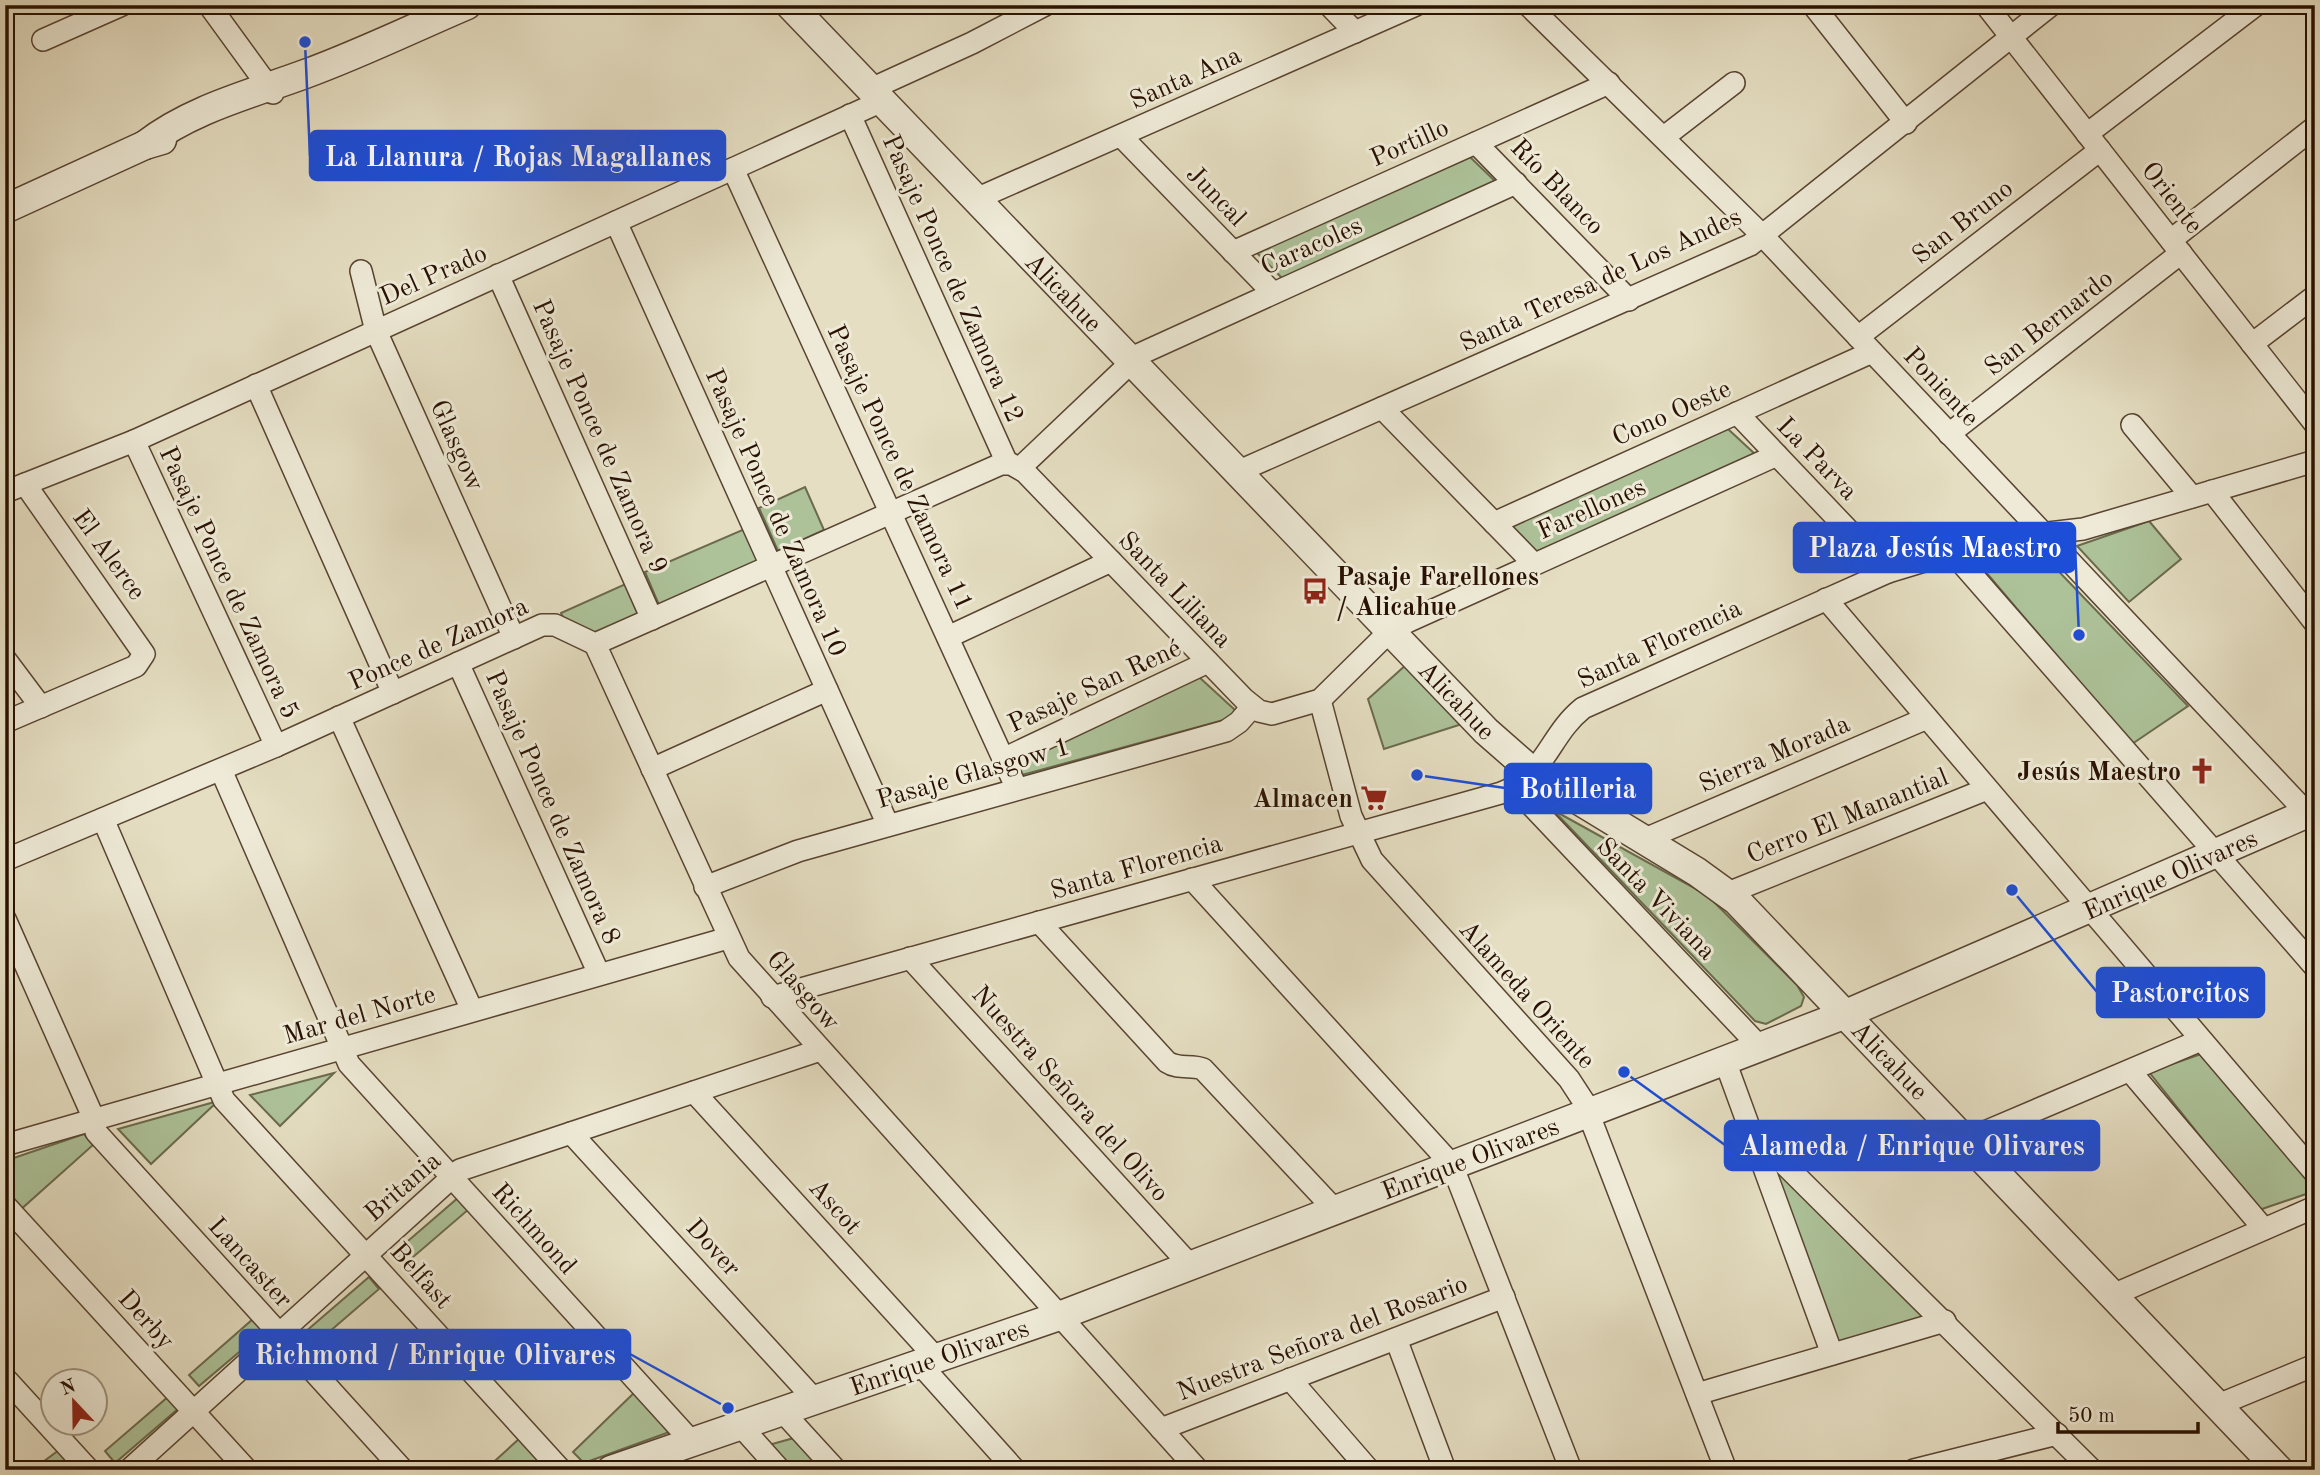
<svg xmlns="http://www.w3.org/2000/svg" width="2320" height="1475" font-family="'Old Standard TT',serif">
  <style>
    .green { fill: #adc299; stroke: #6b6a4d; stroke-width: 2 }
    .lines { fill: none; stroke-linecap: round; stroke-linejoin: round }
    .minor-casing { stroke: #584431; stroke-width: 24 }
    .tertiary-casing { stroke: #584431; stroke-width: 31 }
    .minor { stroke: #eeead7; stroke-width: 21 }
    .tertiary { stroke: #eeead7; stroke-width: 28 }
    .labels { text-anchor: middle; stroke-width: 6; stroke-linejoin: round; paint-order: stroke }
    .street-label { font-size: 26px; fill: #291101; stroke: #eeead7 }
    .poi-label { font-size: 26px; font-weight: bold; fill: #291101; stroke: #eeead7; text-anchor: end }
    .leader { fill: none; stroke: #1d4ed8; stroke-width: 2.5 }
    .callout-dot { fill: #1d4ed8; stroke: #eeead7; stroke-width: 2.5 }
    .callout { fill: #1d4ed8; stroke: #1d4ed8; stroke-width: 2.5 }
    .callout-label { font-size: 28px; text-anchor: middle; font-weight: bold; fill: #fff }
  </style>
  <rect width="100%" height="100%" fill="#e5dec2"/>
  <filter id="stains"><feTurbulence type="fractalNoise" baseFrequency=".00286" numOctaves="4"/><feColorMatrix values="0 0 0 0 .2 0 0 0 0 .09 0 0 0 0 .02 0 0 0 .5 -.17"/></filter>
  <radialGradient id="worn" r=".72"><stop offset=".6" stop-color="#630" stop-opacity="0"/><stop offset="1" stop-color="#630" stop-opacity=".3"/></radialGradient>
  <g class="green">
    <polygon points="1470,157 1498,184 1283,279 1255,251"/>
    <polygon points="1728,429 1756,455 1533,553 1508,525"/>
    <polygon points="805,487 824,530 778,551 759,508"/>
    <polygon points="2149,521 2181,559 2129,602 2077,546"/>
    <polygon points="747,528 759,561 659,605 645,572"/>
    <polygon points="2042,554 2188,706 2132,744 1979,564"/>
    <polygon points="630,582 643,615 600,634 565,622 561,613"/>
    <polygon points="1407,664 1462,724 1384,749 1368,699"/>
    <polygon points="1199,677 1235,710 1231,718 1022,775 1016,760"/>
    <polygon points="1553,810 1707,895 1797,985 1804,997 1801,1006 1766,1024 1755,1021"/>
    <polygon points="2204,1053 2315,1186 2315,1191 2259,1210 2149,1072"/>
    <polygon points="334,1073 280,1126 250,1095"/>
    <polygon points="218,1101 151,1164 118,1129"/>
    <polygon points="84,1134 93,1145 19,1211 5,1195 5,1161"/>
    <polygon points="1773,1164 1927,1313 1925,1321 1842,1345 1836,1341"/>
    <polygon points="459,1197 469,1209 405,1264 394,1253"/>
    <polygon points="369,1277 379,1289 315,1344 305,1332"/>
    <polygon points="253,1319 264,1331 199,1386 189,1375"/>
    <polygon points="638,1389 675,1430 584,1463 573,1452"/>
    <polygon points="169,1396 179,1408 115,1463 105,1451"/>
    <polygon points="520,1438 549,1470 485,1470"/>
    <polygon points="794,1438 823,1470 786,1470 765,1446"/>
    <polygon points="59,1450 77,1470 32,1470"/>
  </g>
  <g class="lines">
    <g class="minor-casing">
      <g id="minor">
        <polyline points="209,5 273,93"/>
        <polyline points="1329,5 1355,32"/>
        <polyline points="1528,5 1763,236 2307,813"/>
        <polyline points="1813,5 1906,123"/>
        <polyline points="1986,5 2315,424"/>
        <polyline points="43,40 122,5"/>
        <polyline points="871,89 972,43 1045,5"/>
        <polyline points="850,115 1007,463"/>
        <polyline points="2087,134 2256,5"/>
        <polyline points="1121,136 1273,293"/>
        <polyline points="1664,137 1734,83"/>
        <polyline points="1476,143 1629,300"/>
        <polyline points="733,169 1017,789"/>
        <polyline points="976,199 1416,5"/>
        <polyline points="616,222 888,825"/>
        <polyline points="2171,240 2315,127"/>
        <polyline points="1233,252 1609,83"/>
        <polyline points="361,271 376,331 514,638"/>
        <polyline points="498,275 652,619"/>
        <polyline points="1858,337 2100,150"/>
        <polyline points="2252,344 2315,296"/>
        <polyline points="256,385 393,693"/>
        <polyline points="1382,408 1534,564"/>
        <polyline points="1737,413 1888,572"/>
        <polyline points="2132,425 2192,497"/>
        <polyline points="1949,434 2181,253"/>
        <polyline points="134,441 276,746"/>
        <polyline points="1020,468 1140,354 1516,183"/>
        <polyline points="1237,472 1750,245 2051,5"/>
        <polyline points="2212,491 2315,623"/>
        <polyline points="5,492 134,441 882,101"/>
        <polyline points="1494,523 1872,352"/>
        <polyline points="1952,552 2315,967"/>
        <polyline points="1826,599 2315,1173"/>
        <polyline points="948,637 1111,561"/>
        <polyline points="595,644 739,958 1198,1470"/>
        <polyline points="5,659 41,707"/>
        <polyline points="458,663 599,974"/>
        <polyline points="1320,700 1351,816 1372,860 1569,1079 1584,1102 1726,1470"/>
        <polyline points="339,717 472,1010"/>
        <polyline points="5,722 136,666 144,654 25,484"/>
        <polyline points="1003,759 1208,662"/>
        <polyline points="652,769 827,690"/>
        <polyline points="221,770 349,1064 692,1442"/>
        <polyline points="1514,787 1760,1047"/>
        <polyline points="103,819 224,1100 561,1470"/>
        <polyline points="1643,840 1927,718"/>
        <polyline points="5,860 276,746 542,625 555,625 595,644 1001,464 1011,464 1025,472 1244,699 1259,711 1272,714 1320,700 1390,631 1409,621 1777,455"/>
        <polyline points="1192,879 1452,1165 1571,1470"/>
        <polyline points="705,887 798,851 1226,731 1239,722 1252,707"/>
        <polyline points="1728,893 1987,789"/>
        <polyline points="5,919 94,1119 96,1132 403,1470"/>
        <path d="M1039 922 1167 1062C1179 1070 1191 1064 1203 1069L1335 1210"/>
        <polyline points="910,958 1190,1265"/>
        <path d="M772 997 1501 793C1545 777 1549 735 1583 708L1888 572 1997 539 2083 529 2315 461"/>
        <polyline points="1725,1061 1832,1354"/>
        <polyline points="2130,1071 2264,1229"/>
        <polyline points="694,1092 936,1358"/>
        <polyline points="1750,1130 2092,1470"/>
        <polyline points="571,1133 815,1400"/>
        <polyline points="1966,1140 2201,1040"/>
        <polyline points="5,1145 728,938"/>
        <polyline points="5,1205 247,1470"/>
        <polyline points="2113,1295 2315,1207"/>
        <polyline points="1396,1339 1445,1470"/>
        <polyline points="920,1364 1015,1470"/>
        <polyline points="5,1378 89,1470"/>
        <polyline points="1290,1379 1369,1470"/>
        <polyline points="1697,1394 1945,1321"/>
        <polyline points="2218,1405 2315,1365"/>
        <polyline points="782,1411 836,1470"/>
        <polyline points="740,1425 780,1470"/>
        <polyline points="1161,1429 1504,1297"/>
        <polyline points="129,1470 460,1170 820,1050"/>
        <polyline points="1914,1470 2057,1434"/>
      </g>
    </g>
    <g class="tertiary-casing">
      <g id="tertiary">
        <polyline points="790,5 1486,731 1534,773 1697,872 1737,901 2279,1470"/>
        <path d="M145 145C191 109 251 94 305 74 360 54 413 28 467 5"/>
        <polyline points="5,209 145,145 162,140"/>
        <polyline points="611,1470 1059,1316 1846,1014 2315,810"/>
      </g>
    </g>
    <use href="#minor" class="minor"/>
    <use href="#tertiary" class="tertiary"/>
  </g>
  <defs>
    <g id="bus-bare" transform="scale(2.1)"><path d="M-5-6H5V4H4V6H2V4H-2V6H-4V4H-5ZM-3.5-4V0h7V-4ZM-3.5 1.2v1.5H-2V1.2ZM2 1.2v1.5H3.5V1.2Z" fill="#8f2418" stroke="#eeead7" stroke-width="2.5" paint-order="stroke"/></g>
    <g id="church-bare" transform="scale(2.1)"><path d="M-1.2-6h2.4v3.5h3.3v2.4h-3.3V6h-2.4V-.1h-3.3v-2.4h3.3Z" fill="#8f2418" stroke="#eeead7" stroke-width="2.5" paint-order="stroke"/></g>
    <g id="supermarket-bare" transform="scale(2.1)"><path d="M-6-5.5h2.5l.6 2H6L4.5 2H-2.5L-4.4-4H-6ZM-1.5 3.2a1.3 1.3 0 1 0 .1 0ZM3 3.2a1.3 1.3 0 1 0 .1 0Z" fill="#8f2418" stroke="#eeead7" stroke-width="2.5" paint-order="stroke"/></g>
  </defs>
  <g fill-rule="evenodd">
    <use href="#bus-bare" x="1315" y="591"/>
    <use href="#church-bare" x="2202" y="771"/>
    <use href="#supermarket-bare" x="1374" y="798"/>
  </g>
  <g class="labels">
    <g class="street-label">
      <text transform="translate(1185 77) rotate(-24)" y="9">Santa Ana</text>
      <text transform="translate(1409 142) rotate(-24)" y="9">Portillo</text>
      <text transform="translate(1558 186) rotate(46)" y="9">Río Blanco</text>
      <text transform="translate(1217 195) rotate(46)" y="9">Juncal</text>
      <text transform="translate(2173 197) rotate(52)" y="9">Oriente</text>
      <text transform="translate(1962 221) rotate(-38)" y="9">San Bruno</text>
      <text transform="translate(1311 245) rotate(-24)" y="9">Caracoles</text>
      <text transform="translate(433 274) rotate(-24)" y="9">Del Prado</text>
      <text transform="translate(954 278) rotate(66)" y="9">Pasaje Ponce de Zamora 12</text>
      <text transform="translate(1600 279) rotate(-25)" y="9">Santa Teresa de Los Andes</text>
      <text transform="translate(1064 292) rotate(46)" y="9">Alicahue</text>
      <text transform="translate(2048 322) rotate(-38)" y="9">San Bernardo</text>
      <text transform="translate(1942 386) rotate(47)" y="9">Poniente</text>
      <text transform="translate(1671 412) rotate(-24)" y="9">Cono Oeste</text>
      <text transform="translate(601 436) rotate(66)" y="9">Pasaje Ponce de Zamora 9</text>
      <text transform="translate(458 445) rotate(66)" y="9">Glasgow</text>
      <text transform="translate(1818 458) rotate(46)" y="9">La Parva</text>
      <text transform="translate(901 467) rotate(65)" y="9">Pasaje Ponce de Zamora 11</text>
      <text transform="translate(1591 508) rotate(-24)" y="9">Farellones</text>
      <text transform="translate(777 512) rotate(66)" y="9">Pasaje Ponce de Zamora 10</text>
      <text transform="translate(110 554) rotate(54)" y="9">El Alerce</text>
      <text transform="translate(230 582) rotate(65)" y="9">Pasaje Ponce de Zamora 5</text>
      <text transform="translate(1176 589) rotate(46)" y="9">Santa Liliana</text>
      <text transform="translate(438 643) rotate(-24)" y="9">Ponce de Zamora</text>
      <text transform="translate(1659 643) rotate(-25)" y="9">Santa Florencia</text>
      <text transform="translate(1094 685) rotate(-25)" y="9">Pasaje San René</text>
      <text transform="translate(1457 700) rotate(46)" y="9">Alicahue</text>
      <text transform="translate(1774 753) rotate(-23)" y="9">Sierra Morada</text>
      <text transform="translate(973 772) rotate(-16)" y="9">Pasaje Glasgow 1</text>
      <text transform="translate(554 807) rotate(66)" y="9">Pasaje Ponce de Zamora 8</text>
      <text transform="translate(1847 815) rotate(-22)" y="9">Cerro El Manantial</text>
      <text transform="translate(1136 866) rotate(-16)" y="9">Santa Florencia</text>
      <text transform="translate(2170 874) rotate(-24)" y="9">Enrique Olivares</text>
      <text transform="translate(1657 898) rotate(46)" y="9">Santa Viviana</text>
      <text transform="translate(804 990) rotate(49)" y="9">Glasgow</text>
      <text transform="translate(1528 994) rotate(48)" y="9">Alameda Oriente</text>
      <text transform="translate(359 1014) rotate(-16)" y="9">Mar del Norte</text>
      <text transform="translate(1890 1060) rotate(46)" y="9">Alicahue</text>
      <text transform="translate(1071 1093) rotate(48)" y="9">Nuestra Señora del Olivo</text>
      <text transform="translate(1470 1158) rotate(-21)" y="9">Enrique Olivares</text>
      <text transform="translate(402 1186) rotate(-41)" y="9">Britania</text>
      <text transform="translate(836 1206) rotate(48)" y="9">Ascot</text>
      <text transform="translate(535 1228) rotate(48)" y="9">Richmond</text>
      <text transform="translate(714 1247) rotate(48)" y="9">Dover</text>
      <text transform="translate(251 1262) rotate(48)" y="9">Lancaster</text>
      <text transform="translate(422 1275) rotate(48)" y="9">Belfast</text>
      <text transform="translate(147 1319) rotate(48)" y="9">Derby</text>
      <text transform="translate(1322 1337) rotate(-21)" y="9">Nuestra Señora del Rosario</text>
      <text transform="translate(939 1357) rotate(-19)" y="9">Enrique Olivares</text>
    </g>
    <g class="poi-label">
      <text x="1336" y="585" text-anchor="start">Pasaje Farellones<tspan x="1336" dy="30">/ Alicahue</tspan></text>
      <text x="2181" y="780">Jesús Maestro</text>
      <text x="1353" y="807">Almacen</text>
    </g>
  </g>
  <path class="leader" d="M305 42L310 156M2079 635L2075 547M1417 775L1505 788M2012 890L2097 992M1624 1072L1725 1145M728 1408L630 1354"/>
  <g class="callout-dot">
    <circle cx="305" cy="42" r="7"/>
    <circle cx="2079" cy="635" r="7"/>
    <circle cx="1417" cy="775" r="7"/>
    <circle cx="2012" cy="890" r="7"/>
    <circle cx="1624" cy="1072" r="7"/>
    <circle cx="728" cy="1408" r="7"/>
  </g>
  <g class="callout">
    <rect x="310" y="131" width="415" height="49" rx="7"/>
    <rect x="1794" y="523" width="281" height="49" rx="7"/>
    <rect x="1505" y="764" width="146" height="49" rx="7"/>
    <rect x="2097" y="968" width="167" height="49" rx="7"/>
    <rect x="1725" y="1121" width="374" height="49" rx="7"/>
    <rect x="240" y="1330" width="390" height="49" rx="7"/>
  </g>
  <g class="callout-label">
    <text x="518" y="166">La Llanura / Rojas Magallanes</text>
    <text x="1935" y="557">Plaza Jesús Maestro</text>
    <text x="1578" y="798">Botilleria</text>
    <text x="2180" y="1002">Pastorcitos</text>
    <text x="1912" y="1155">Alameda / Enrique Olivares</text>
    <text x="435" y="1364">Richmond / Enrique Olivares</text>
  </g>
  <rect width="2320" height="1475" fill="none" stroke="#e5dec2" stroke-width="28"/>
  <rect x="7" y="7" width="2306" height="1461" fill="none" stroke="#291101" stroke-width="3.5"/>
  <rect x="14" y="14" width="2292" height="1447" fill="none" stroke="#291101" stroke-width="2"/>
  <g transform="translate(74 1402) rotate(338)"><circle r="33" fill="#eeead7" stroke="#9f9381" stroke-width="2"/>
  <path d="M0-5L12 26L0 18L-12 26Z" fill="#8f2418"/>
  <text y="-10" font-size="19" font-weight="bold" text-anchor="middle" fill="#291101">N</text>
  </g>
  <path d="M2058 1422v10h140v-10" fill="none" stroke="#291101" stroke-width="3.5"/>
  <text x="2068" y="1422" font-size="21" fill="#291101" stroke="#eeead7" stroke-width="5" paint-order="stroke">50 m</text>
  <rect width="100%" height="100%" filter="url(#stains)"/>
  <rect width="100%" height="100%" fill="url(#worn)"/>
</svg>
